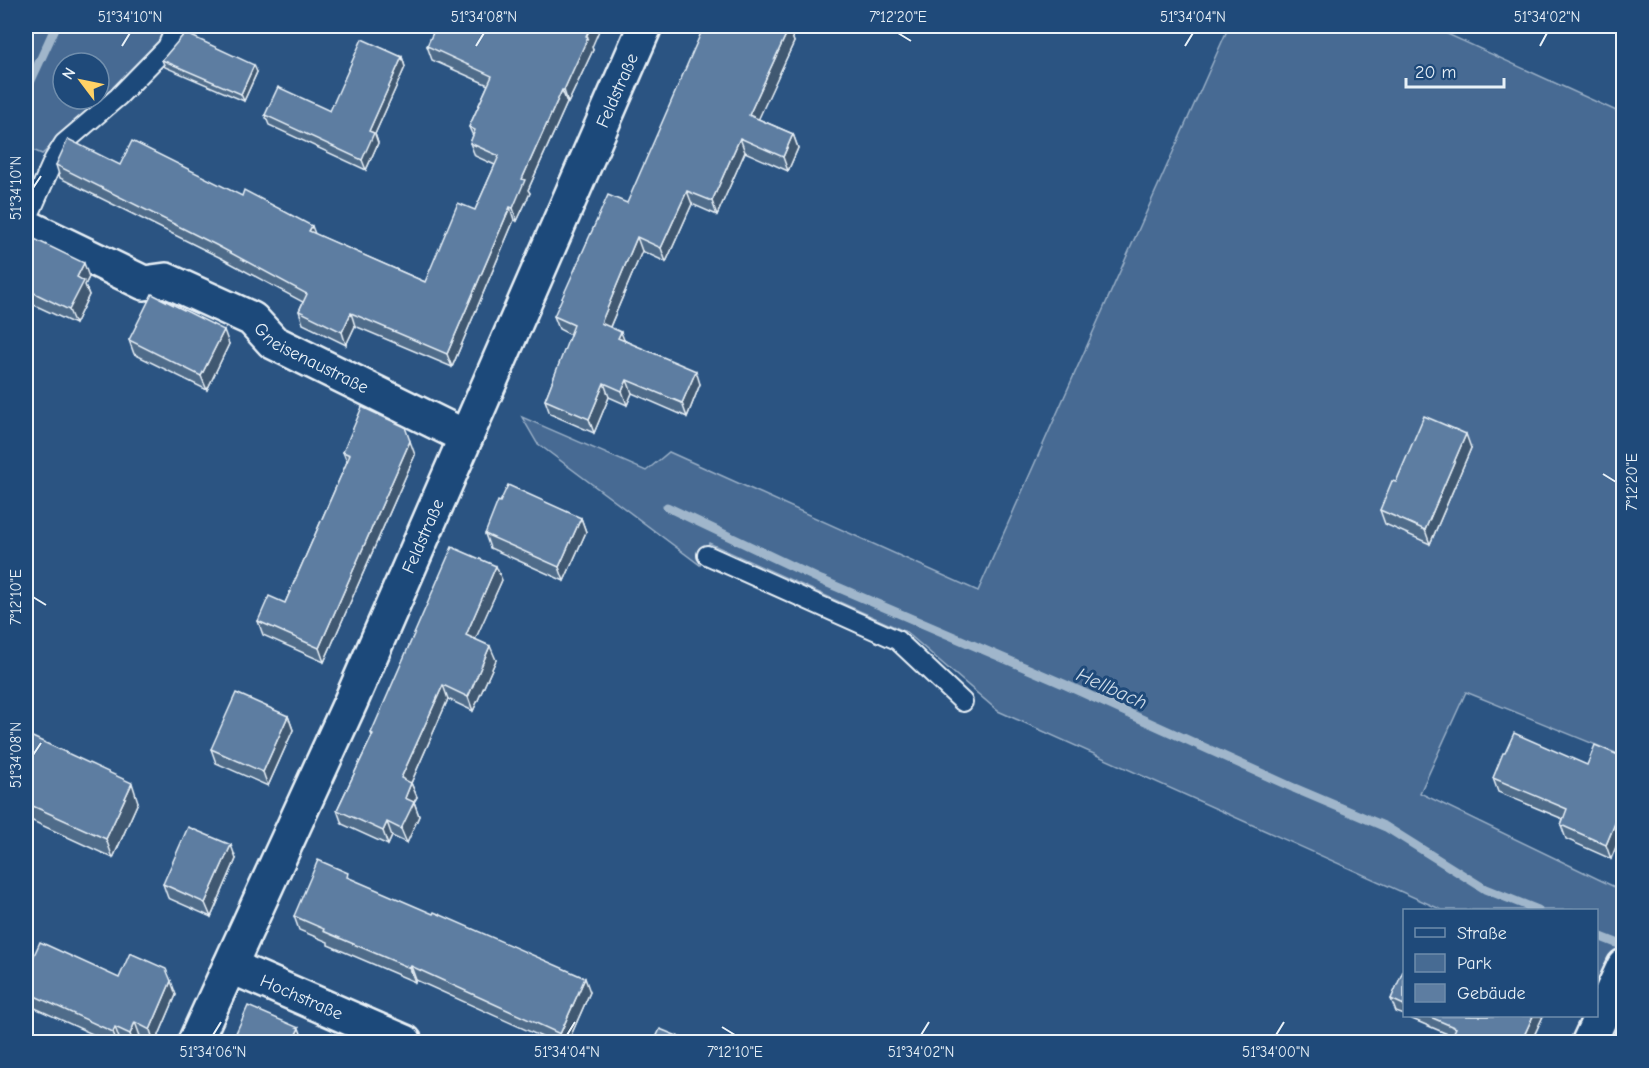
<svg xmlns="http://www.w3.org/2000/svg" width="1649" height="1068" font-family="'Comic Neue',sans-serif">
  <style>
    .green { fill: #476b93; stroke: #98aec6; stroke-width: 1.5; fill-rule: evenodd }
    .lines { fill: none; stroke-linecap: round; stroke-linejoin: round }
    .stream { stroke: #a0b6cb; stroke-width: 9 }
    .lane-casing { stroke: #e8f1f8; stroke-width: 22 }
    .street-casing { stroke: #e8f1f8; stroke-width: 38 }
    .lane { stroke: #1f4a7a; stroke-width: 18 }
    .street { stroke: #1f4a7a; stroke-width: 33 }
    .wall { fill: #506c8a; stroke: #e8f1f8; stroke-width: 1.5 }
    .shaded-wall { fill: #415871; stroke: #e8f1f8; stroke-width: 1.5 }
    .building { fill: #5d7da1; stroke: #e8f1f8; stroke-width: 1.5 }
    .ticks { fill: none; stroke: #e8f1f8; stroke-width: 2 }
    .labels { text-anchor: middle; stroke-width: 6; stroke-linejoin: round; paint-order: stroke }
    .street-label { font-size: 18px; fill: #e8f1f8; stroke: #1f4a7a }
    .water-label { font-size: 20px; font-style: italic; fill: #d0dde9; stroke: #1f4a7a }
    .neatline { fill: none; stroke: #e8f1f8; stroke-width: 2 }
    .ticks-label { font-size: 15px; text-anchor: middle; fill: #e8f1f8 }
  </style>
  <rect width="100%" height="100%" fill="#2b5482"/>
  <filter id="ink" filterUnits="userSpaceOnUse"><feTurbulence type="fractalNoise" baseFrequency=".0167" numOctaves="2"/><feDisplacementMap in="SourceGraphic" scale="12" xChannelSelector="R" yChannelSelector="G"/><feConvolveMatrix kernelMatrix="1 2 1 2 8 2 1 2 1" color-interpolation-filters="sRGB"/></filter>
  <g filter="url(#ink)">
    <g class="green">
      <path d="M26 26H170L163 42 123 83 42 154 26 147ZM63 63H99V99H63Z"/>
      <polygon points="1229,26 1430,26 1623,114 1623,756 1466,692 1420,793 1623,891 1623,944 1604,988 1597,984 1596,910 1442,910 998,711 906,632 709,543 700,565 537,443 522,417 646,471 669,452 978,591"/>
    </g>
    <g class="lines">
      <g class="stream">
        <polyline points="26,91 56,26"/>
        <polyline points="667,507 821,580 1066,685 1294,788 1386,827 1485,889 1538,910"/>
        <polyline points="1596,935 1624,946"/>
      </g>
      <g class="lane-casing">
        <g id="lane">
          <polyline points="26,222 54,159 64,143 118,97 167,47 176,26"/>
          <polyline points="707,555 897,640 963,702"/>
        </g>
      </g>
      <g class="street-casing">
        <g id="street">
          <path id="s1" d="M26 226 144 283 166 280 252 319 273 342 466 437"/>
          <path id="s2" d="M230 966 405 1042"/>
          <path id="s3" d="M195 1042 351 701 645 26"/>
          <polyline points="1589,1042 1624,966"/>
        </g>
      </g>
      <use href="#lane" class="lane"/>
      <use href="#street" class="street"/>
    </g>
    <g class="wall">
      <polygon points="789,28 794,42 758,119 793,134 798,148 788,171 745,152 717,215 692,204 666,262 642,251 610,327 624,340 700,384 687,417 632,393 627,405 609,397 594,433 550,414 545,400 571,335 559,329 554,316 627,203"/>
      <polygon points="427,46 592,47 593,50 568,103 567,103 528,190 530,193 517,221 514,220 452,367 355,326 346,345 303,324 299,311 303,302 221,258 60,178 56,165 120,165 315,234 425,282 475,210 495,165 475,156 470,143 473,136 469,127 488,85 432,60"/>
      <polygon points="402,57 405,67 375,134 378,143 366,170 269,125 265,115 330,111"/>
      <polygon points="162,60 257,72 244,101 165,67"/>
      <polygon points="26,235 89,277 85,285 89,295 75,324 30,303 26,311"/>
      <polygon points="129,340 229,344 207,390 134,354"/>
      <polygon points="1471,448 1430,544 1385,524 1380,510 1396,482"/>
      <polygon points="343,452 415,455 324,662 263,635 258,621 285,603 347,462"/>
      <polygon points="581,518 586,532 564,581 490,548 485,534"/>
      <polygon points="502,580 475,639 496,660 473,711 448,699 411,783 417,797 414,802 419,816 407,843 392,836 388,845 342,824 337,810 372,736 371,733"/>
      <polygon points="288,716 293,730 268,786 216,763 211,749"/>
      <polygon points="26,734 138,802 113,858 26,818"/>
      <polygon points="1505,753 1587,765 1611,859 1566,839 1561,825 1563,819 1498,792 1493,778"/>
      <polygon points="236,859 211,917 168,898 163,884"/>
      <polygon points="350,879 590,992 568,1042 553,1042 416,980 415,982 328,945 328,942 299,930 294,916"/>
      <polygon points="1404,972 1404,1015 1396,1012 1391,999"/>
      <polygon points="119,978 176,995 156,1042 152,1042 140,1036 137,1042 124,1042 120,1041 120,1042 110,1042 26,1004 26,992"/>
      <polygon points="1405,1016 1543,1016 1531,1042 1449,1042 1452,1036"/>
    </g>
    <g class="shaded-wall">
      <polygon points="591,26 601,26 592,47 593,50 568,103 564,90"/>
      <polygon points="789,28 794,42 754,129 749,115"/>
      <polygon points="402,57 405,67 375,134 378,143 366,170 362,160 369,131"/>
      <polygon points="254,65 257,72 244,101 241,94"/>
      <polygon points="562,90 567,103 528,190 530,193 517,221 513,208 522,179"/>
      <polygon points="793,134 798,148 788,171 783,157"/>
      <polygon points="740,138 745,152 717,215 712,201"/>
      <polygon points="687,191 692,204 666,262 661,248"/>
      <polygon points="510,207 514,220 452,367 447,354"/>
      <polygon points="312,226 317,239 309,231"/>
      <polygon points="637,237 642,251 606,336 601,323"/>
      <polygon points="84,263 89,277 85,285 89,295 75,324 69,310 77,277"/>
      <polygon points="26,291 30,303 26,311"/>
      <polygon points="351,313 355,326 346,345 342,332"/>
      <polygon points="224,330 229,344 207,390 201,376"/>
      <polygon points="621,332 626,345 618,338"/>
      <polygon points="696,371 700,384 687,417 682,403"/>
      <polygon points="627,380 632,393 627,405 622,391"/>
      <polygon points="604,383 609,397 594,433 589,419"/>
      <polygon points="1466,434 1471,448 1430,544 1425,530"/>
      <polygon points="410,441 415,455 324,662 319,648"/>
      <polygon points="581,518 586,532 564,581 559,567"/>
      <polygon points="496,566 502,580 471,649 466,635"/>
      <polygon points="490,646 496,660 473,711 468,697"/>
      <polygon points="443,685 448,699 407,792 401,778"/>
      <polygon points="288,716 293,730 268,786 263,772"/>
      <polygon points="132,783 138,802 113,858 106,839"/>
      <polygon points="411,783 417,797 414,802 419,816 407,843 401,829 405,798"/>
      <polygon points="1623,804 1623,830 1611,859 1606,845"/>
      <polygon points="387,822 392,836 388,845 383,831"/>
      <polygon points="231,845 236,859 211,917 205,903"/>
      <polygon points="411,966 416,980 415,982 410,968"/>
      <polygon points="585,978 590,992 568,1042 563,1042 560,1034"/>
      <polygon points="171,981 176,995 156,1042 154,1042 150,1030"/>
      <polygon points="1533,1016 1543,1016 1531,1042 1523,1042 1522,1040"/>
      <polygon points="135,1022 140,1036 137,1042 133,1042 130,1034"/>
      <polygon points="115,1027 120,1041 120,1042 117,1042 113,1032"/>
      <polygon points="299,1028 304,1042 292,1042"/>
    </g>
    <g class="building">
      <polygon points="436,26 591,26 586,36 588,37 564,90 562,90 522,179 525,180 513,208 510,207 447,354 351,313 342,332 299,311 307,294 216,245 56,165 68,139 120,165 132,141 242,196 244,190 312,226 309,231 425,282 458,203 475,210 499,156 470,143 475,130 469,127 492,76 427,46"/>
      <polygon points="704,26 782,26 789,28 749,115 793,134 783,157 740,138 712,201 687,191 661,248 637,237 601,323 621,332 618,338 696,371 682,403 627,380 622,391 604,383 589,419 545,400 574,325 554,316 608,195 627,203"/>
      <polygon points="185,33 254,65 241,94 162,60"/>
      <polygon points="362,39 402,57 369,131 374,133 362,160 265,115 278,87 330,111"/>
      <polygon points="26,235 84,263 77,277 84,281 69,310 26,289"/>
      <polygon points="152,294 224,330 201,376 129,340"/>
      <polygon points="362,407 405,427 410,441 319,648 258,621 269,596 285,603 350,455 343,452"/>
      <polygon points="1424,416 1466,434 1425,530 1380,510 1392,481 1396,482"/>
      <polygon points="508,485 581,518 559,567 485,534 498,501 500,502"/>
      <polygon points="452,547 496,566 466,635 490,646 468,697 443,685 401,778 411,783 405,798 414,802 401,829 387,822 383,831 337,810 373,734 371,733"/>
      <polygon points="236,693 288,716 263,772 211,749"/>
      <polygon points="1514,733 1587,765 1595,745 1623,757 1623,804 1606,845 1561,825 1567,809 1493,778 1503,753 1505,753"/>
      <polygon points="26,734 132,783 106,839 26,803"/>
      <polygon points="188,827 231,845 205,903 163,884"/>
      <polygon points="318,860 348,873 347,877 433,914 434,912 585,978 560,1034 411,966 410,968 323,931 324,929 294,916"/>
      <polygon points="40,942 119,978 130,953 166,969 171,981 150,1030 135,1022 130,1034 115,1027 113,1032 26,992 26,973"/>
      <polygon points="1403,971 1404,972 1404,1005 1391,999"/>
      <polygon points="248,1006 299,1028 292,1042 232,1042"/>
      <polygon points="1428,1016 1533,1016 1522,1040 1515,1037 1512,1042 1449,1042 1456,1028"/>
      <polygon points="660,1029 692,1042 654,1042"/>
    </g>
  </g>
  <path class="ticks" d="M898 33 911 41M122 46 130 33M476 46 484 33M1185 46 1193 33M1540 46 1547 33M33 188 41 176M1603 474 1616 482M33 597 46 605M33 755 41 743M722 1027 735 1035M213 1035 221 1022M567 1035 575 1022M921 1035 929 1022M1276 1035 1284 1022"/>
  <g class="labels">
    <g class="street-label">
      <text dy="6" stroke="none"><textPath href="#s3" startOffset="1041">Feldstraße</textPath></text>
      <text dy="6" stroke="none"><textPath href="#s1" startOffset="320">Gneisenaustraße</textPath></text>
      <text dy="6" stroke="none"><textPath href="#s3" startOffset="555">Feldstraße</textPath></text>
      <text dy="6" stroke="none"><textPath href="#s2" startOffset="78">Hochstraße</textPath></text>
    </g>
    <g class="water-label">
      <text transform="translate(1112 688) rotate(24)" y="7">Hellbach</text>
    </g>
  </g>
  <rect width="1649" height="1068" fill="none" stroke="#1f4a7a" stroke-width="66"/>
  <rect x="1403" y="909" width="195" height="108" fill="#1f4a7a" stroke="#6f8dac" stroke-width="1.5"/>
  <rect x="1415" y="928" width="30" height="9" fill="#1f4a7a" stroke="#6f8dac" stroke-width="1.5"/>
  <text x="1457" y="939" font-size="18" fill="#e8f1f8">Straße</text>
  <rect x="1415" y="954" width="30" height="18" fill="#476b93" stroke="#6f8dac" stroke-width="1.5"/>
  <text x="1457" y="969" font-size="18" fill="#e8f1f8">Park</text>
  <rect x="1415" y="984" width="30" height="18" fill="#5d7da1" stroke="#6f8dac" stroke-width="1.5"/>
  <text x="1457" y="999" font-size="18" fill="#e8f1f8">Gebäude</text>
  <g transform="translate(81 81) rotate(302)"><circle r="28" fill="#1f4a7a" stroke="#6f8dac" stroke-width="1.5"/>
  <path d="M0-4.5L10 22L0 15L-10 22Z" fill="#ffd166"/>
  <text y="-9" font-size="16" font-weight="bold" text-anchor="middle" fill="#e8f1f8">N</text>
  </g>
  <path d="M1406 78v9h98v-9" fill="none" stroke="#e8f1f8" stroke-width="3"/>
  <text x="1415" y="78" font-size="18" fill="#e8f1f8" stroke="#1f4a7a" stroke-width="4.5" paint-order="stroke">20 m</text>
  <rect x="33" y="33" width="1583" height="1002" class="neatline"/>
  <g class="ticks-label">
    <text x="130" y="22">51°34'10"N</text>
    <text x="484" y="22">51°34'08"N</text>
    <text x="898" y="22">7°12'20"E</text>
    <text x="1193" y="22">51°34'04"N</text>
    <text x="1547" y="22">51°34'02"N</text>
    <text transform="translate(16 188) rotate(-90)" y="5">51°34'10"N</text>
    <text transform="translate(1632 482) rotate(-90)" y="5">7°12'20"E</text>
    <text transform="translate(16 597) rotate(-90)" y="5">7°12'10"E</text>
    <text transform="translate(16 755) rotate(-90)" y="5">51°34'08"N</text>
    <text x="213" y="1057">51°34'06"N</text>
    <text x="567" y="1057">51°34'04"N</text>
    <text x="735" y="1057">7°12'10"E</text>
    <text x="921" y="1057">51°34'02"N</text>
    <text x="1276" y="1057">51°34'00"N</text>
  </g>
</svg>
